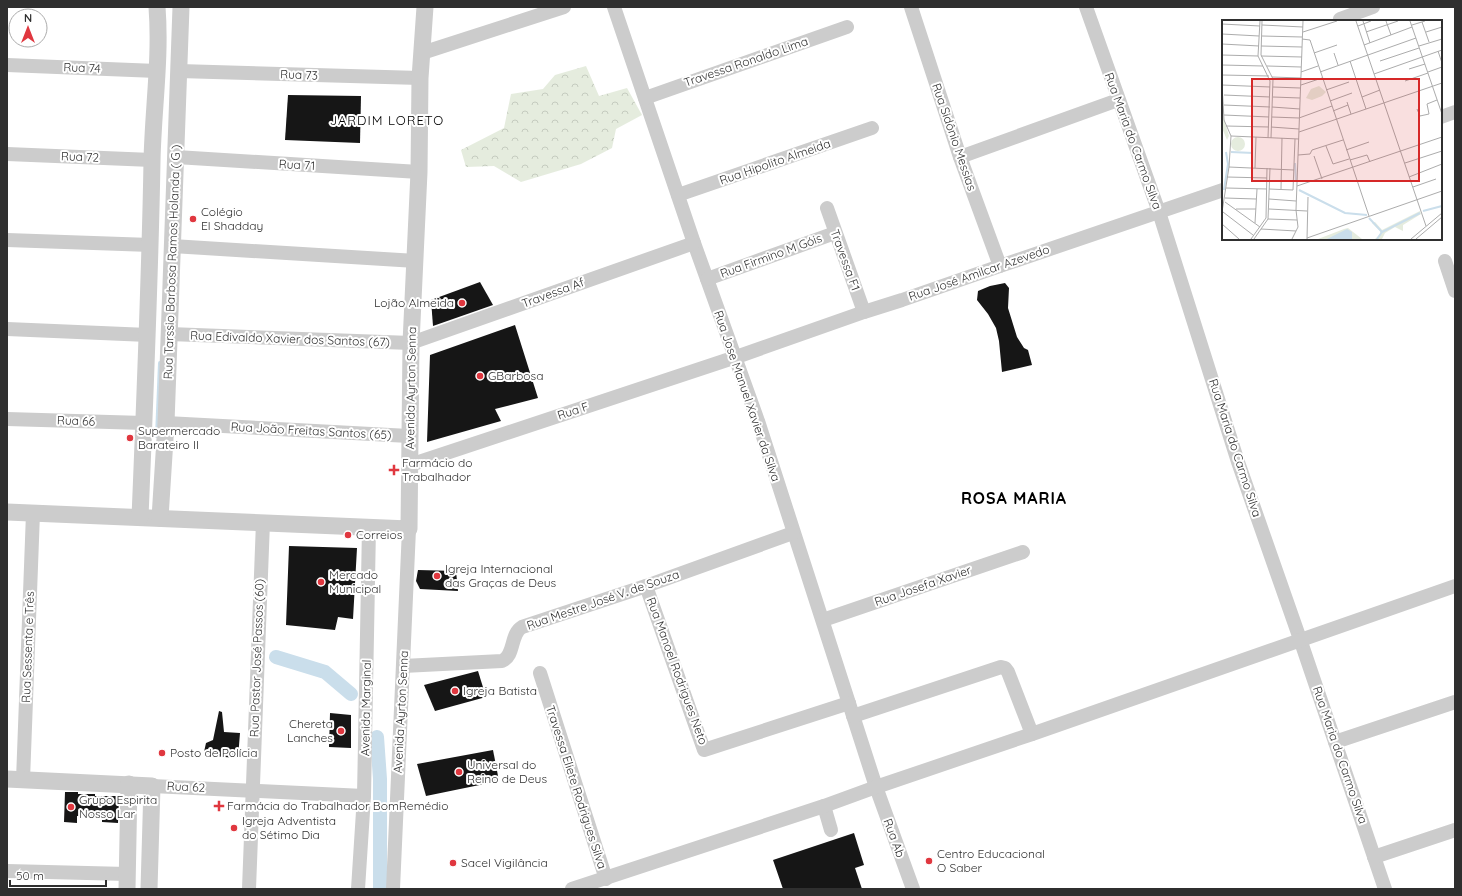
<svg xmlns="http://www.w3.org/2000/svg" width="1462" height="896" font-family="Quicksand,sans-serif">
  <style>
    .forest { fill: url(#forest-crowns) }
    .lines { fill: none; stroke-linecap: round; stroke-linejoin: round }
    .stream { stroke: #cadeeb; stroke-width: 4 }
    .canal { stroke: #cadeeb; stroke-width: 14 }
    .building { fill: #161616 }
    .minor { stroke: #ccc; stroke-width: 14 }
    .tertiary { stroke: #ccc; stroke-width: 17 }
    .poi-dot { fill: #e0373f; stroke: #fff; stroke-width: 1.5 }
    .labels { text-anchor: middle; stroke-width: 4; stroke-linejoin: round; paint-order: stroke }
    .street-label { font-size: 12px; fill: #2f2f2f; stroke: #fff }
    .poi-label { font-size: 12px; fill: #2f2f2f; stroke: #fff; text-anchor: start }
    .neighbourhood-label { font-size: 13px; letter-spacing: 1px; fill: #000; stroke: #fff }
    .district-label { font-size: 16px; font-weight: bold; letter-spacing: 1px; fill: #000; stroke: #fff }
    .inset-river { fill: none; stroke: #cadeeb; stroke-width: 2 }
    .inset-road { fill: none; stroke: #acacac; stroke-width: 1 }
    .view { fill: #d62828; fill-opacity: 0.15; stroke: #d62828; stroke-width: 2 }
    .inset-edge { fill: none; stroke: #2f2f2f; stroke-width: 2 }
  </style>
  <defs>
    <pattern id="forest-crowns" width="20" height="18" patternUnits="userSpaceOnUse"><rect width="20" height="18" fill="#e5ecde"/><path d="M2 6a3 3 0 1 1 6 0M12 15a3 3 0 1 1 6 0" fill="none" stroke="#c5cbbf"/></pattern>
  </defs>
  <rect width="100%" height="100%" fill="#fff"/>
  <polygon class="forest" points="586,66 599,96 627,88 642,115 616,129 612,148 581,164 521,182 494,166 466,167 461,150 504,128 511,94 543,89 555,75"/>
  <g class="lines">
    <polyline class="stream" points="157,436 160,363"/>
    <g class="canal">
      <polyline points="276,657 325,672 351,694"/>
      <polyline points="377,737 380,779 380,889"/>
    </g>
  </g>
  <g class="building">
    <polygon points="288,95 361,96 360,143 285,140"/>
    <polygon points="480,282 493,305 433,326 431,300"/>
    <polygon points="1005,283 1009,288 1008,308 1017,337 1024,348 1028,350 1032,365 1002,372 999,341 996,328 988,314 977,300 978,291 990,286"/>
    <polygon points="515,325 538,398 495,409 501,421 427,442 430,355"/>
    <polygon points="289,546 357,548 353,619 338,617 335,630 286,625"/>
    <polygon points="418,570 456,571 458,591 420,589 416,581"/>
    <polygon points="478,671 486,697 435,711 424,685"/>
    <polygon points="219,711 222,712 224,732 240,733 238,758 211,756 204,752 206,743 213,740"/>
    <polygon points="330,713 351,715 351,748 329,747"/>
    <polygon points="493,750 499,781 426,796 417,764"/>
    <polygon points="65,792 78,792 78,794 95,794 95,796 119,796 118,823 102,822 102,818 77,816 77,823 64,822"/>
    <polygon points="854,833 864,865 855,868 862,889 783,889 773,860"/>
  </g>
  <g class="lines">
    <g class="minor">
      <polyline points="614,7 694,243 758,421 876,787 913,889"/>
      <polyline points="911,7 960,157 1000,266"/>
      <polyline points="1086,7 1159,212 1238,462 1300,639 1385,889"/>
      <polyline points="1340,19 1373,7"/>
      <polyline points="422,53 564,7"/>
      <polyline points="7,65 157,71"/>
      <polyline points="179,71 420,78"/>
      <polyline points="645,98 847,27"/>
      <polyline points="1441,117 1455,112"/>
      <polyline points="7,154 152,160"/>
      <polyline points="176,157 419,172"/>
      <polyline points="960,157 1118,100"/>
      <polyline points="678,195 872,128"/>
      <polyline points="827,208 864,312"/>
      <polyline points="7,240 151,245"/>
      <polyline points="172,246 416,261"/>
      <polyline points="1445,261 1455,291"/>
      <polyline points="707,279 835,233"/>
      <polyline points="7,329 148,335"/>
      <polyline points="169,334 411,343 694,243"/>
      <polyline points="7,419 144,423"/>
      <polyline points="166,423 409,436"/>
      <polyline points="410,465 742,355 864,312 902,300 1000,266 1223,190"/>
      <polyline points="646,586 704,750 849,703"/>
      <polyline points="823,620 1023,552"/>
      <path d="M403 666 502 661C515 656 510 634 522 627L646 586 793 533"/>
      <polyline points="540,673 606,879"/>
      <polyline points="853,716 1001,667 1005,668 1008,672 1032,734"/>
      <polyline points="1335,742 1455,702"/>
      <polyline points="23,780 33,513"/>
      <polyline points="152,786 364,796"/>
      <polyline points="824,806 831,830"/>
      <polyline points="1374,857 1455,830"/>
      <polyline points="7,871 127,874"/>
      <polyline points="249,889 263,522"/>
      <polyline points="358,889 364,796 369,527"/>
      <polyline points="393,889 409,529"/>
      <polyline points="572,889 824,806 876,787 1032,734 1455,586"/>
    </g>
    <g class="tertiary">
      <polyline points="7,512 409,529 411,343 419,172 420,78 425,7"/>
      <path d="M140 517C145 398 150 279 152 161 153 110 161 58 157 7"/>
      <polyline points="160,518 166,423 181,7"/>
      <polyline points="7,779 152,786 149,889"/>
      <polyline points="127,889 129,784"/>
    </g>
  </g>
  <g class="poi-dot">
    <circle cx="193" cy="219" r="4"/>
    <circle cx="462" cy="303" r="4"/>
    <circle cx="480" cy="376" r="4"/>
    <circle cx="130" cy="438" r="4"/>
    <path d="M392 464h4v4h4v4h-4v4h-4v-4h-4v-4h4z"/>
    <circle cx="348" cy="535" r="4"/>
    <circle cx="437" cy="576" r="4"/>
    <circle cx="321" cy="582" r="4"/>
    <circle cx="455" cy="691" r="4"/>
    <circle cx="341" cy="731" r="4"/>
    <circle cx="162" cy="753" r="4"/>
    <circle cx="459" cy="772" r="4"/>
    <path d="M217 800h4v4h4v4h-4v4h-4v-4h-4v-4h4z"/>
    <circle cx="71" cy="807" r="4"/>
    <circle cx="234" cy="828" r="4"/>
    <circle cx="929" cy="861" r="4"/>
    <circle cx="453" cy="863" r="4"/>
  </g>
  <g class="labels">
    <g class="street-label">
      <text transform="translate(746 62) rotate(-19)" y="4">Travessa Ronaldo Lima</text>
      <text transform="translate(82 68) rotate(2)" y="4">Rua 74</text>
      <text transform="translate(299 75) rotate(2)" y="4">Rua 73</text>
      <text transform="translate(954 137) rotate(71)" y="4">Rua Sidônio Messias</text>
      <text transform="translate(1133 141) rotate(70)" y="4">Rua Maria do Carmo Silva</text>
      <text transform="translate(80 157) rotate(2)" y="4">Rua 72</text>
      <text transform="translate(775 162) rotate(-19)" y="4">Rua Hipolito Almeida</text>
      <text transform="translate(297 165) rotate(3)" y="4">Rua 71</text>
      <text transform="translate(771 256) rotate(-20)" y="4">Rua Firmino M Góis</text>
      <text transform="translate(845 260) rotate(70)" y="4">Travessa F1</text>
      <text transform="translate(172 262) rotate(-88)" y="4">Rua Tarssio Barbosa Ramos Holanda ( G )</text>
      <text transform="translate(979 273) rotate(-19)" y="4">Rua José Amilcar Azevedo</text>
      <text transform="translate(553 293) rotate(-20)" y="4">Travessa Af</text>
      <text transform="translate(290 339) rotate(2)" y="4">Rua Edivaldo Xavier dos Santos (67)</text>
      <text transform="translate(411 388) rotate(-89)" y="4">Avenida Ayrton Senna</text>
      <text transform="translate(747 396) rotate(71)" y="4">Rua Jose Manuel Xavier da Silva</text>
      <text transform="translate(573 411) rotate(-18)" y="4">Rua F</text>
      <text transform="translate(76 421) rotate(2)" y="4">Rua 66</text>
      <text transform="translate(311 431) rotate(3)" y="4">Rua João Freitas Santos (65)</text>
      <text transform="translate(1235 448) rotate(72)" y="4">Rua Maria do Carmo Silva</text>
      <text transform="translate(923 586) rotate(-19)" y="4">Rua Josefa Xavier</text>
      <text transform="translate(603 600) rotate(-19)" y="4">Rua Mestre José V. de Souza</text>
      <text transform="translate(28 647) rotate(-88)" y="4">Rua Sessenta e Três</text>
      <text transform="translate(257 658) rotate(-88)" y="4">Rua Pastor José Passos (60)</text>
      <text transform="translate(677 671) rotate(70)" y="4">Rua Manoel Rodrigues Neto</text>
      <text transform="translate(366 708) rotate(-89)" y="4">Avenida Marginal</text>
      <text transform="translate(401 712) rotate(-87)" y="4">Avenida Ayrton Senna</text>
      <text transform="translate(1340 755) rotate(71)" y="4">Rua Maria do Carmo Silva</text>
      <text transform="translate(186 787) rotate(3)" y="4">Rua 62</text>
      <text transform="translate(576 787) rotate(72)" y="4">Travessa Eliete Rodrigues Silva</text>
      <text transform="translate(894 838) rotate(70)" y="4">Rua Ab</text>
    </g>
    <g class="poi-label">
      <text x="201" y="216">Colégio<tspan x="201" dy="14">El Shadday</tspan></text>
      <text x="454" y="307" text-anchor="end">Lojão Almeida</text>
      <text x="488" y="380">GBarbosa</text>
      <text x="138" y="435">Supermercado<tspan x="138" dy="14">Barateiro II</tspan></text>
      <text x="402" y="467">Farmácio do<tspan x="402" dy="14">Trabalhador</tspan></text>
      <text x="356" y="539">Correios</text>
      <text x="445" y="573">Igreja Internacional<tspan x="445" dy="14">das Graças de Deus</tspan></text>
      <text x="329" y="579">Mercado<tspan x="329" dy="14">Municipal</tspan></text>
      <text x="463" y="695">Igreja Batista</text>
      <text x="333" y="728" text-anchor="end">Chereta<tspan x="333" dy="14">Lanches</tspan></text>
      <text x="170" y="757">Posto de Polícia</text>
      <text x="467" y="769">Universal do<tspan x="467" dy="14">Reino de Deus</tspan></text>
      <text x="79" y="804">Grupo Espirita<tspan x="79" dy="14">Nosso Lar</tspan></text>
      <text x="227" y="810">Farmácia do Trabalhador BomRemédio</text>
      <text x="242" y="825">Igreja Adventista<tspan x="242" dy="14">do Sétimo Dia</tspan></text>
      <text x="937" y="858">Centro Educacional<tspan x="937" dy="14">O Saber</tspan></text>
      <text x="461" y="867">Sacel Vigilância</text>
    </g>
    <g class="neighbourhood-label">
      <text x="387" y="125">JARDIM LORETO</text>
    </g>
    <g class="district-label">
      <text x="1014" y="504">ROSA MARIA</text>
    </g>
  </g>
  <g transform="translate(1222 20)">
    <rect width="220" height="220" fill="#fff"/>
    <path d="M97 66 104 72 100 76 90 80 84 78 89 69Z" fill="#e5ecde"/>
    <path d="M198 191 199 194 181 205V211L173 207 163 213 160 219H153L158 215V211L150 203 153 202 160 210ZM126 208 140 219H96L122 209Z" fill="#e5ecde"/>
    <path d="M0 69 1 95 7 116 5 120 0 108ZM9 124a7 7 0 1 1 14 0a7 7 0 1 1-14 0Z" fill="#e5ecde"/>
    <path d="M125 209 130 212V219H105Z" fill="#cadeeb"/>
    <path class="inset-river" d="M9 132 31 133M73 143 74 162M2 170 6 144 4 132M77 170 123 193 145 195M201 191 220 186M147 198 160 212M155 219 160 212 198 193"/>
    <path class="inset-road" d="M38 1 36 36 48 61 46 118M40 1 39 35 51 59 49 118M134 1 204 206M141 1 148 23M164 1 169 15M188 1 220 94M200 2 207 22M0 4 38 6M40 5 81 7M190 5 203 1M136 6 149 1M81 12 115 1M144 12 176 1M204 12 220 7M0 14 37 16M40 16 80 17M80 19 88 20 147 196M0 24 37 26M142 25 190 7M39 26 80 27M197 26 220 19M216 31 220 43M92 33 115 25M112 33 116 45M0 35 36 36M39 36 80 37M128 41 144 89M158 41 197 28M0 45 41 46M45 46 79 47M187 49 203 44M79 52 96 46M98 52 194 18M206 52 220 47M152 54 220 30M0 55 47 56M50 57 79 58M183 61 206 53M0 64 2 100 9 116 7 147 0 192M0 65 48 67M79 65 100 58M51 67 78 68M104 70 127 62M2 75 48 77M51 77 78 78M140 77 158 70M108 81 130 73M125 82 129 94M2 85 48 87M50 87 78 89M195 89 198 96 207 94 205 84 215 80M111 91 126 85M2 95 47 97M50 97 77 98 110 86M4 106 47 107M49 107 77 109M0 110V150M77 112 220 63M9 116 77 119M104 126 111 144 127 139M124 130 147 122M76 135 88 134 90 130 121 120M92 136 100 159M128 140 145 135 148 142M183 143 220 131M7 147 72 150M33 148 34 117M5 157 45 158M187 157 220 144M75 166 220 117M191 167 214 159M4 168 45 169M47 169 71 170M59 169 60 118M71 170 73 119M3 178 34 179M47 179 74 181M3 182 38 207M14 189H34M47 189 85 191M1 192 31 215M46 199 75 200M33 203 35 169M0 204 17 219M39 209 74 211M85 218 220 171M29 219 44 198 45 148M32 219 46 199 48 148M70 219 76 207 74 190 81 1M85 219 86 177M189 219 220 193M194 219 220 197"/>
    <path class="view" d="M30 59H197V161H30Z"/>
    <rect width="220" height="220" class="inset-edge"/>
  </g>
  <rect width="1462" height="896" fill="none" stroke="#2f2f2f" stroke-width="16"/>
  <g transform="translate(28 28)"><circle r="19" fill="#ffffff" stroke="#acacac"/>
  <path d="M0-3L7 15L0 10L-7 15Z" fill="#e0373f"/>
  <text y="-6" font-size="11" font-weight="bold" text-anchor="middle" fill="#2f2f2f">N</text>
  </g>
  <path d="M10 880v6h96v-6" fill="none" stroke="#2f2f2f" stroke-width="2"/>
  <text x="16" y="880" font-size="12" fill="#2f2f2f" stroke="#ffffff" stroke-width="3" paint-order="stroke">50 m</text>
</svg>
